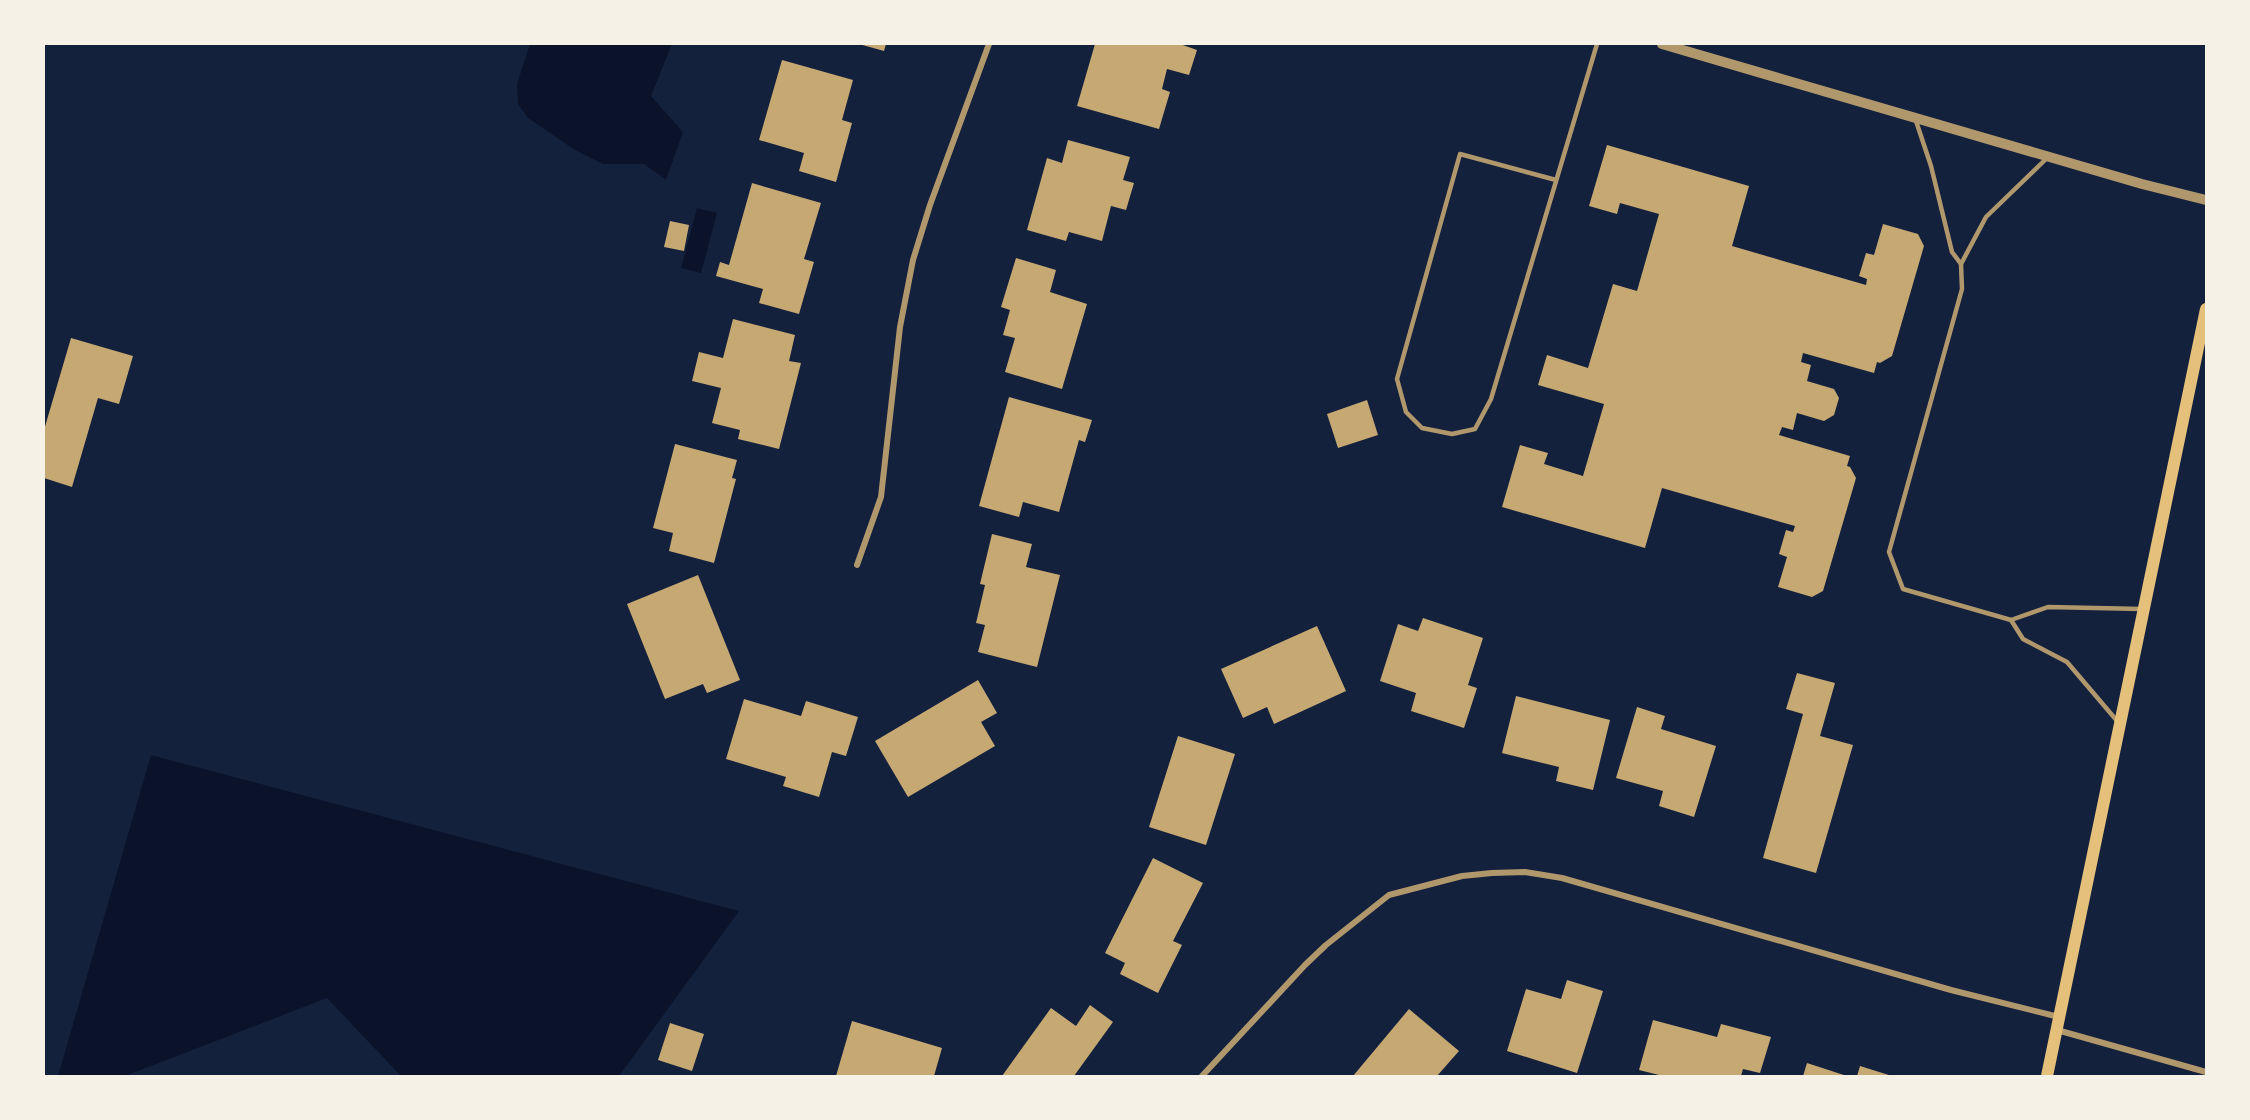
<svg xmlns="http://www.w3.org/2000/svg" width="2250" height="1120" font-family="Overpass,sans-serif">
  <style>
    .water { fill: #0b132b }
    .building { fill: #c6a872 }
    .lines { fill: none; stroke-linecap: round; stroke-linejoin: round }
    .service { stroke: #b1986c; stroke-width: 4.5 }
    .minor { stroke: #b1986c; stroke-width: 6 }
    .tertiary { stroke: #b1986c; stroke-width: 10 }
    .secondary { stroke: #e5c07b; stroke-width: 12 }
  </style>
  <rect width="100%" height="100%" fill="#14213d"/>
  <g class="water">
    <polygon points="530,44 672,44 651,96 683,132 666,180 644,164 603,164 575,150 528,118 518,104 517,84"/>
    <polygon points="697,208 717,213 701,273 681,268"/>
    <polygon points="151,755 739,911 619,1076 401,1076 327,998 125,1076 58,1076"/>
  </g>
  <g class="building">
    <polygon points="859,44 886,44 884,51"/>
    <polygon points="1095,44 1180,44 1197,50 1189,75 1167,69 1162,89 1170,92 1159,129 1077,106"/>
    <polygon points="782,60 853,80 842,120 852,123 836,182 799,171 804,153 759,140"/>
    <polygon points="1068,140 1130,157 1123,180 1134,183 1126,210 1111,206 1102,241 1069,232 1066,241 1027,230 1047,158 1062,163"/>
    <polygon points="1607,145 1749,186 1732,246 1866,285 1867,279 1859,276 1866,253 1874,255 1883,224 1918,234 1924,246 1892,356 1880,363 1877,362 1874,373 1803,353 1801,362 1811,365 1807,381 1834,389 1839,398 1834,415 1824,421 1797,413 1793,430 1782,427 1779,435 1850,456 1847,466 1850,467 1856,478 1823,591 1812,597 1778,587 1787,557 1779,554 1786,530 1793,532 1795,526 1662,488 1645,548 1502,507 1520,445 1548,453 1544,464 1583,476 1604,404 1538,385 1547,355 1588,368 1613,284 1637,291 1659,214 1620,203 1617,214 1589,206"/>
    <polygon points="752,183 821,203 804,259 814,262 799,314 759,303 763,289 716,276 720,262 729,265"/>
    <polygon points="670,221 689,225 684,251 664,247"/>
    <polygon points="1016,258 1056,270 1050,292 1087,304 1062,389 1005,372 1015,338 1003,335 1010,310 1001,307"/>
    <polygon points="733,319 795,335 789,361 801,363 779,449 738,439 740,430 712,423 721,388 692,381 699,352 723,358"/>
    <polygon points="71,338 133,356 119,404 98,398 72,487 44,478 44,430"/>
    <polygon points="1009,397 1092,420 1085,442 1079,440 1059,512 1023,502 1019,517 979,506"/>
    <polygon points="1367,400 1378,435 1338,448 1327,414"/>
    <polygon points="675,444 737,460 732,478 736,479 714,563 669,551 673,533 653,528"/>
    <polygon points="992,534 1032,544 1026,567 1060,575 1037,667 978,652 985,625 976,623 985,585 980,584"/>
    <polygon points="698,575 740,680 707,693 703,684 665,699 627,604"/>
    <polygon points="1423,618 1483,638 1468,685 1477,688 1464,728 1411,711 1416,693 1380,681 1398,624 1418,631"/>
    <polygon points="1317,626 1346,691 1274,724 1267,707 1243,718 1221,669"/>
    <polygon points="1797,673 1835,683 1820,736 1853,745 1816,873 1763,858 1803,714 1786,709"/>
    <polygon points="978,680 997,713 981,722 995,746 908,797 875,741"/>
    <polygon points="1516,696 1610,720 1593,790 1556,781 1559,767 1502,753"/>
    <polygon points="744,699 801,716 806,701 858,717 846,756 832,752 819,797 783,786 786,777 726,759"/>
    <polygon points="1637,707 1665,716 1661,729 1716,746 1694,817 1659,806 1663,791 1616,778"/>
    <polygon points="1178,736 1235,754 1206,845 1149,827"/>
    <polygon points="1153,858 1203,883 1173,941 1182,945 1158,993 1120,974 1125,963 1105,953"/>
    <polygon points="1567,980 1603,991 1577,1073 1507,1051 1526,989 1561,999"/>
    <polygon points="1090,1005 1113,1022 1074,1076 1002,1076 1051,1008 1076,1026"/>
    <polygon points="1409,1009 1459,1051 1437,1076 1353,1076"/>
    <polygon points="1653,1020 1717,1037 1721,1024 1771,1037 1760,1073 1743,1069 1741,1076 1663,1076 1639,1070"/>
    <polygon points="852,1021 942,1048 934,1076 836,1076"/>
    <polygon points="670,1023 704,1034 692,1071 658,1060"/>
    <polygon points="1807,1063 1847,1076 1803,1076"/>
    <polygon points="1860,1066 1892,1076 1857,1076"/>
  </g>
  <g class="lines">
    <g class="service">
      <polyline points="1915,118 1931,166 1952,252 1961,264 1962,289 1889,552 1903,589 2011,620 2048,607 2142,609"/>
      <polyline points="1556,180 1460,154 1397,379 1406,412 1422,428 1452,434 1475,429 1491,399 1597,44"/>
      <polyline points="1961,264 1986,217 2047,158"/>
      <polyline points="2011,620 2023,639 2067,662 2118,722"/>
    </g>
    <g class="minor">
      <polyline points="857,565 881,497 900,327 913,260 930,205 989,44"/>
      <polyline points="2057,1030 2206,1072"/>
      <polyline points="1202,1076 1305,965 1326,945 1389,895 1462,876 1492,873 1525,872 1562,878 1951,990 2059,1017"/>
    </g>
    <polyline class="tertiary" points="1662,44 2142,184 2206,200"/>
    <polyline class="secondary" points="2047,1076 2206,309"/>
  </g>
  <rect width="2250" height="1120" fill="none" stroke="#f6f1e7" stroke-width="90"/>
</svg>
